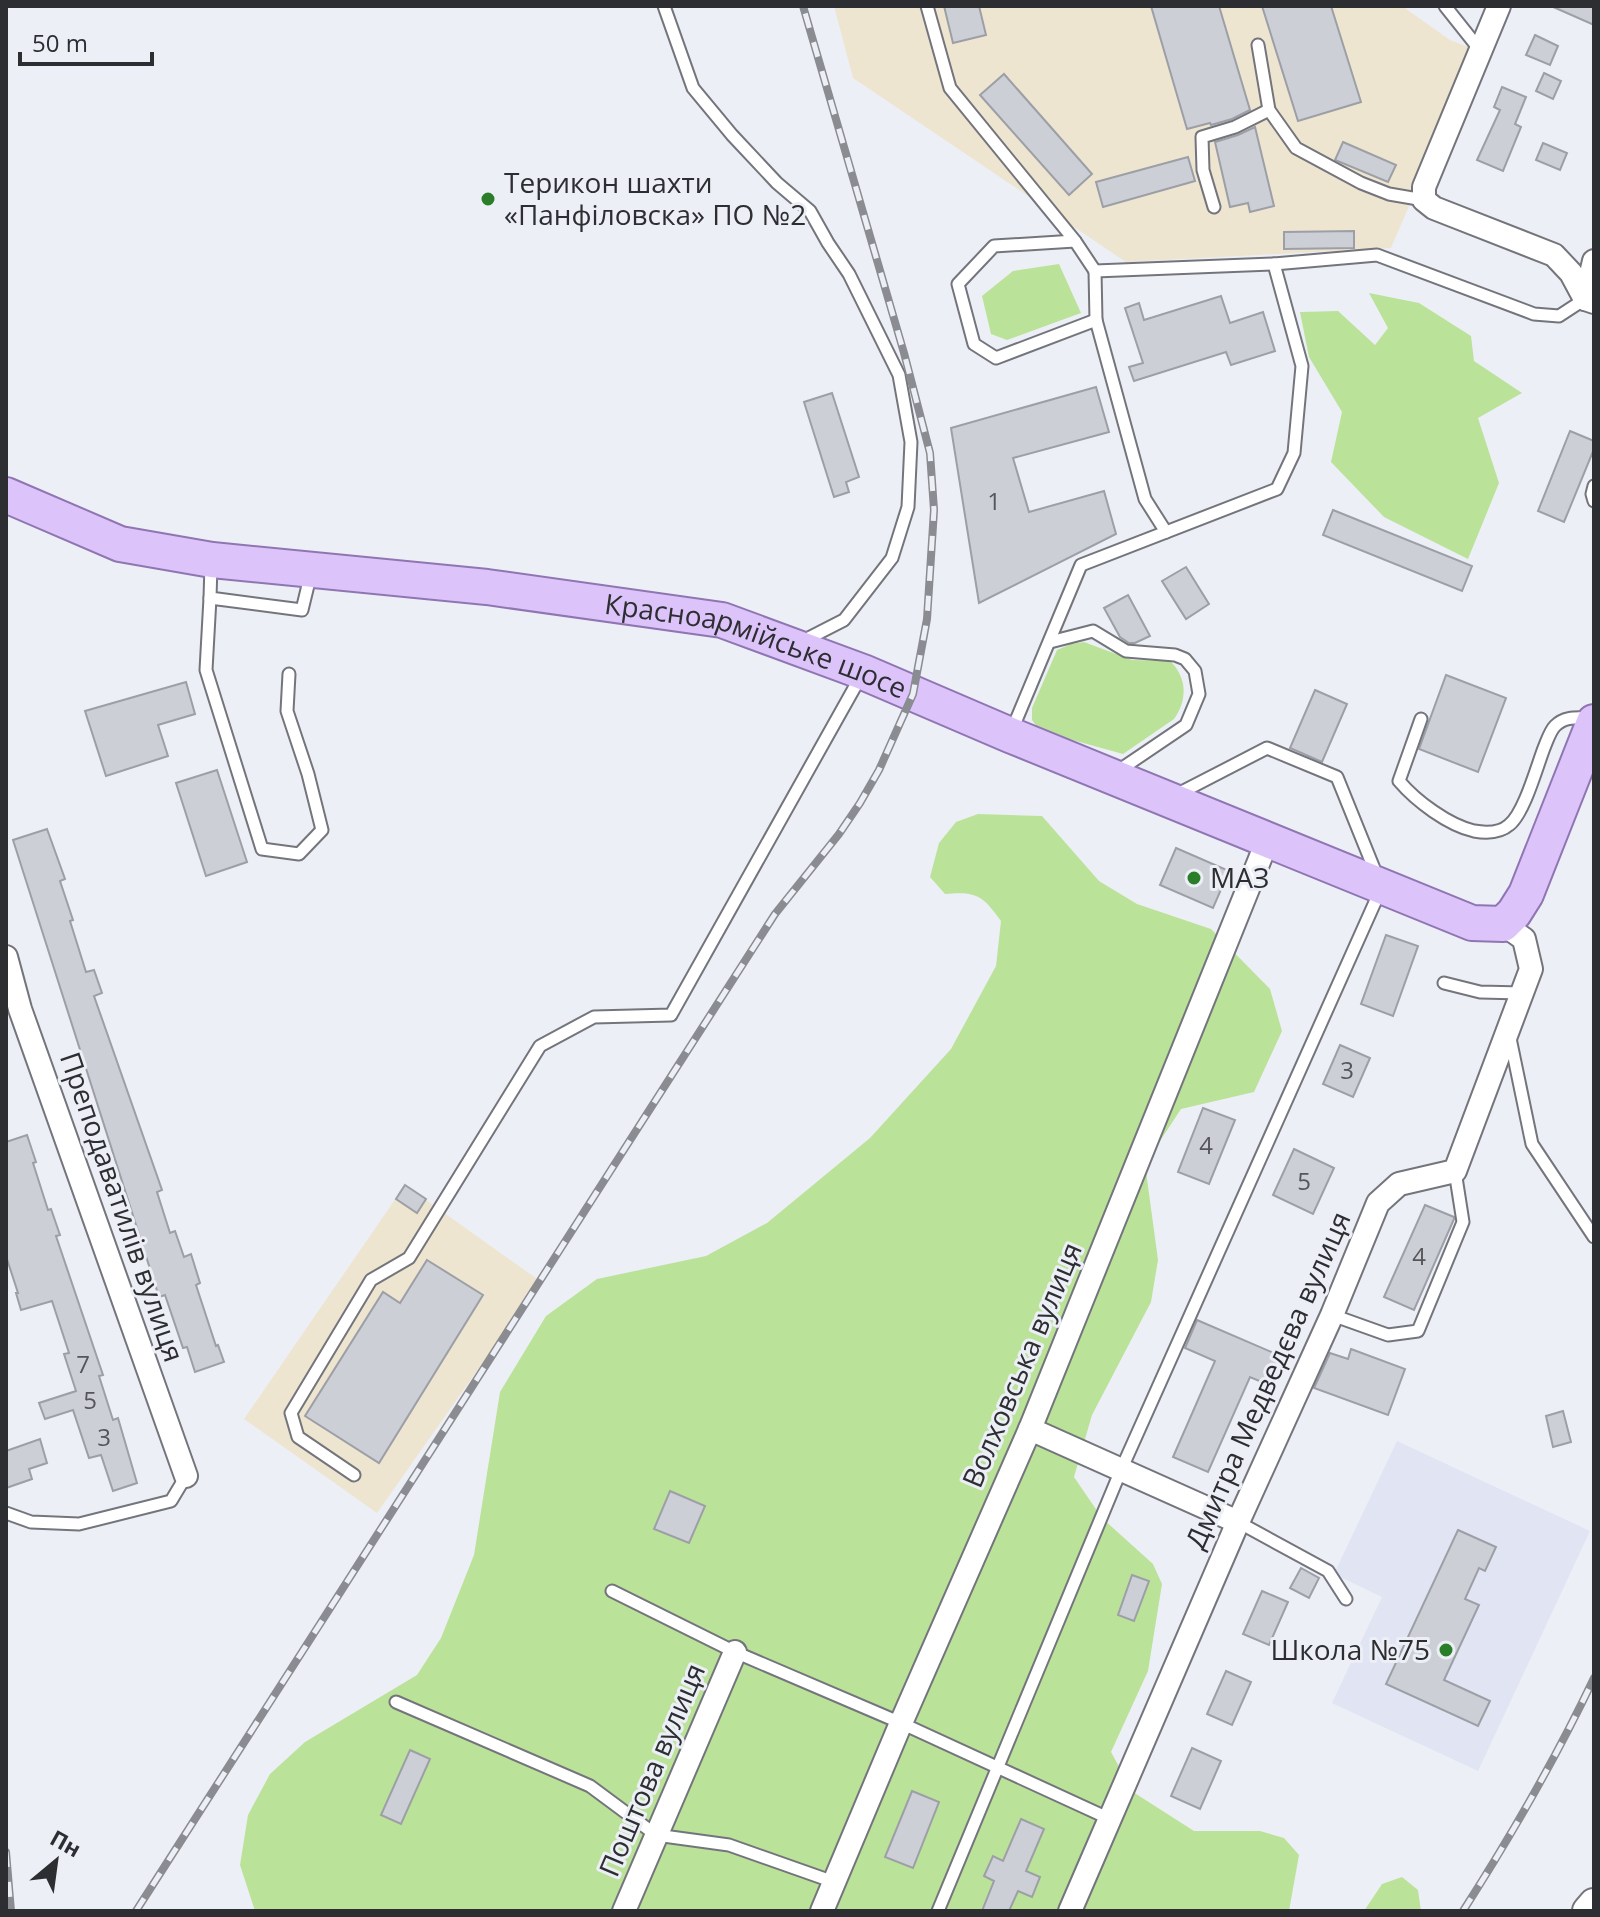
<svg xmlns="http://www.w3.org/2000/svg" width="1600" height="1917" font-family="'Open Sans',sans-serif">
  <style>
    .built { fill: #e0e4f3 }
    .industrial { fill: #ede5cf }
    .green { fill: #bbe299 }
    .building { fill: #cdcfd7; stroke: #9d9fa6; stroke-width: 2 }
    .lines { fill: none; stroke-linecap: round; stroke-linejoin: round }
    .lane-casing { stroke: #74757c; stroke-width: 15 }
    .street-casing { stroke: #74757c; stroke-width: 26 }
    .secondary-casing { stroke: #74757c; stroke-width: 34 }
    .primary-casing { stroke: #8f76b2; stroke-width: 38 }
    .lane { stroke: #fff; stroke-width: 11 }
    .street { stroke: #fff; stroke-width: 22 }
    .secondary { stroke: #fff; stroke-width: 30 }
    .primary { stroke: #dcc4fa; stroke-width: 34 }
    .rail-casing { stroke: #8a8c91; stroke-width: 8 }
    .rail { stroke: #edeff7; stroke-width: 5; stroke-dasharray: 15; stroke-linecap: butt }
    .poi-dot { fill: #2b7e29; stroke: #edeff7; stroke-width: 3 }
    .labels { text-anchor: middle; stroke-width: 6; stroke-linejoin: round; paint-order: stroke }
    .number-label { font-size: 24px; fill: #55565a }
    .poi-label { font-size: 28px; fill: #2d2e31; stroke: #edeff7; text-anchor: start }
    .street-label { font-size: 28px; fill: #2d2e31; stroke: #edeff7 }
  </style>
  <rect width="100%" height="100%" fill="#edeff7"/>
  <polygon class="built" points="1397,1441 1590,1531 1478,1771 1332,1703 1382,1597 1334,1574"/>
  <g class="industrial">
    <polygon points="834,6 1402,6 1450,40 1476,50 1391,248 1126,262 853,78"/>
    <polygon points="405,1185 540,1281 377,1513 244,1419"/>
  </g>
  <g class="green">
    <polygon points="1059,264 1081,313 1007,340 991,334 982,296 1013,271"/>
    <polygon points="1369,293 1419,303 1471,336 1474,361 1522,393 1478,418 1499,483 1468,559 1384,517 1331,462 1342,412 1309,357 1300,312 1338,311 1375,345 1388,328"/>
    <path d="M1084 642 1132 660 1170 661C1187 677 1188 700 1174 719L1123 754 1040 731 1032 720V708L1057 650 1071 644Z"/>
    <path d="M978 814 1042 816 1099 881 1137 904 1211 929 1270 989 1282 1031 1254 1092 1181 1109 1145 1164 1158 1260 1151 1302 1092 1415 1074 1477 1102 1518 1153 1564 1162 1584 1148 1671 1111 1752 1133 1792 1194 1831H1260L1284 1838 1299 1855 1289 1911H255L240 1865 248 1815 270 1774 305 1742 417 1675 441 1638 474 1555 500 1392 546 1316 597 1279 706 1256 767 1223 870 1138 951 1049 996 966 1001 921C983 896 977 891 945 894L930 877 939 843 956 822Z"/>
    <polygon points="1402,1877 1418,1890 1421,1911 1364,1911 1382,1884"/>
  </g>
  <g class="building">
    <polygon points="944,6 979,6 986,35 953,43"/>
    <polygon points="1151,6 1219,6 1250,110 1232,119 1211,125 1210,123 1187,129"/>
    <polygon points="1262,6 1331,6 1361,102 1298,121"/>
    <polygon points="1551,6 1594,6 1594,25"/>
    <polygon points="1535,35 1558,46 1550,65 1526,55"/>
    <polygon points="1544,73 1561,81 1553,99 1536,91"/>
    <polygon points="1004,74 1092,174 1069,195 980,95"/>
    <polygon points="1502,87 1526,97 1515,124 1521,127 1503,171 1477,160 1500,110 1494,107"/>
    <polygon points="1255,127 1274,206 1250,212 1248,203 1230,207 1215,142 1238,135"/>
    <polygon points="1343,142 1396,165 1388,182 1335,160"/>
    <polygon points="1543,143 1567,153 1560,170 1536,160"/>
    <polygon points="1188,157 1195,181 1103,207 1096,182"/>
    <polygon points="1354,231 1354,248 1284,249 1284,232"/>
    <polygon points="1221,296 1230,323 1263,312 1275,351 1231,365 1226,352 1134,381 1129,367 1143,363 1125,308 1139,303 1144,320"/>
    <polygon points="1096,387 1109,432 1013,458 1029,512 1104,491 1116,534 979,603 951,428"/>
    <polygon points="832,393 859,477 846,482 849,492 834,497 804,402"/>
    <polygon points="1570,431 1594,441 1594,449 1564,522 1538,511"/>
    <polygon points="1333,510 1472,566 1462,591 1323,535"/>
    <polygon points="1186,567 1209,604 1186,619 1162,581"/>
    <polygon points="1128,595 1150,636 1135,643 1129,643 1120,637 1104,608"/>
    <polygon points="1446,675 1506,698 1478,772 1419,749"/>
    <polygon points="186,682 195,714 158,725 168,756 106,776 85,711"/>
    <polygon points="1315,690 1347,704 1322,762 1290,748"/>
    <polygon points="217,770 247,862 206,876 176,783"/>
    <polygon points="47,829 65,879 60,881 73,920 70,921 86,972 94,970 102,993 94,996 162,1190 157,1192 170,1233 175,1231 184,1257 191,1254 200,1283 196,1285 216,1346 218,1345 224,1362 195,1372 187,1347 183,1348 165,1295 159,1297 13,840"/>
    <polygon points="1176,848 1229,871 1213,908 1160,885"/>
    <polygon points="1386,935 1418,946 1393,1016 1361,1004"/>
    <polygon points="1340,1045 1370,1058 1353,1097 1323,1084"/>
    <polygon points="1203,1108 1235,1120 1209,1184 1178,1172"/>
    <polygon points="27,1135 36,1162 33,1163 48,1210 51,1209 60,1235 56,1236 103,1375 99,1376 113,1420 118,1418 137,1483 113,1491 101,1455 89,1458 73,1410 45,1419 39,1403 76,1391 64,1354 69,1353 52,1301 21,1310 16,1293 18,1293 6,1256 6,1142"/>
    <polygon points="1294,1149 1334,1168 1313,1214 1273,1195"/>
    <polygon points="405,1185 426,1199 417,1213 396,1199"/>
    <polygon points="1425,1205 1454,1217 1454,1219 1414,1310 1384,1297"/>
    <polygon points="427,1260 483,1295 379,1463 305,1416 383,1292 400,1303"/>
    <polygon points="1197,1320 1283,1357 1271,1386 1250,1377 1208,1472 1173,1457 1215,1361 1185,1348"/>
    <polygon points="1351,1349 1405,1369 1388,1415 1314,1388 1330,1353 1348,1359"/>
    <polygon points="1563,1411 1571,1442 1553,1447 1546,1416"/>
    <polygon points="40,1439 47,1463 29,1469 32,1479 6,1488 6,1451"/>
    <polygon points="670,1491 705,1506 689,1543 654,1529"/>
    <polygon points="1458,1530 1496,1547 1485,1571 1479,1568 1465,1599 1479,1605 1444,1680 1490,1701 1478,1726 1386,1684"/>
    <polygon points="1301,1568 1319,1578 1309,1598 1290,1588"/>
    <polygon points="1132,1575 1149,1581 1134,1621 1118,1615"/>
    <polygon points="1262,1591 1288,1602 1269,1645 1243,1634"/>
    <polygon points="1226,1671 1251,1682 1232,1725 1207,1714"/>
    <polygon points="1192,1748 1221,1761 1200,1809 1171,1796"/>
    <polygon points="410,1750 430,1759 401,1824 381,1815"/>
    <polygon points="912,1791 939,1802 913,1868 885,1857"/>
    <polygon points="1021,1819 1044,1829 1026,1871 1040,1877 1032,1897 1018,1891 1009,1911 982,1911 994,1881 984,1876 993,1856 1003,1861"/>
  </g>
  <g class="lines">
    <g class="lane-casing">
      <g id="lane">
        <polyline points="664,6 693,88 732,135 777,183 810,211 828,243 849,274 899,375 911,442 908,507 892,558 844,620 801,642"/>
        <polyline points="927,6 950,88 1075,241 1095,271 1274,264"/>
        <polyline points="1445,6 1480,50"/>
        <polyline points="1258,45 1269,110 1296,148 1361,183 1389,194 1424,200"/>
        <polyline points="1214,207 1203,170 1202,137 1235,127 1269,110"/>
        <polyline points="1075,241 994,246 958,284 974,344 996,358 1096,320"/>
        <polyline points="1095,271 1096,320 1145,499 1166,532"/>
        <polyline points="1594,486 1592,494 1594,501"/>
        <polyline points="211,565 210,598 302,610 311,573"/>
        <polyline points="210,598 206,670 262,849 299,854 322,830 308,774 287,711 289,674"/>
        <polyline points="1050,642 1093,631 1126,651 1175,655 1185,659 1195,671 1199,694 1186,725 1118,771"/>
        <path d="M1421 719 1399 781C1416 801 1448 825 1474 831 1486 833 1500 833 1509 825 1524 814 1537 766 1544 748 1547 741 1550 731 1555 726 1565 716 1577 718 1589 718"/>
        <polyline points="1012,730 1081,565 1277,489 1294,453 1302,366 1274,264 1377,255 1534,314 1559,316 1585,299"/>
        <polyline points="1174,796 1267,748 1337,777 1377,876"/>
        <polyline points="1444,983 1480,992 1522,993"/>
        <polyline points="1510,1038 1532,1144 1594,1237"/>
        <polyline points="1332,1315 1388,1335 1418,1331 1463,1222 1455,1171"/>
        <polyline points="354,1475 298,1437 291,1413 371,1280 409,1258 540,1046 594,1017 671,1015 861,676"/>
        <polyline points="6,1513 31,1522 79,1524 171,1501 186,1476"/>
        <polyline points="1238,1522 1328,1571 1346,1599"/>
        <polyline points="612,1591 735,1652 901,1723 1110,1819"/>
        <polyline points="396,1702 590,1786 656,1835 729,1845 834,1882"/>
        <polyline points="938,1911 1121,1470 1380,891"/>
      </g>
    </g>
    <g class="street-casing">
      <g id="street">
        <polyline points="1499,6 1424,187 1424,200 1434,208 1554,255 1571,273 1585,299 1594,302"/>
        <polyline points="1585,299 1594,261"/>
        <polyline points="6,957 20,1009 186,1476"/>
        <polyline points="1030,1429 1238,1522"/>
        <polyline points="624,1911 735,1652"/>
        <polyline points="822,1911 901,1723 1030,1429 1268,839"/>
        <polyline points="1070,1911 1238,1522 1332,1315 1378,1203 1399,1184 1455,1171 1531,969 1524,939 1503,924"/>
      </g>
    </g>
    <g class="secondary-casing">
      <polyline id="secondary" points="1588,1911 1594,1904"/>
    </g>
    <g class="primary-casing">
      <g id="primary">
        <path id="s1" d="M6 495 120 544 212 560 487 587 722 620 863 672 1010 735 1472 923 1503 924 1514 913 1526 894 1594 722"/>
      </g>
    </g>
    <use href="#lane" class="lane"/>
    <use href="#street" class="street"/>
    <use href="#secondary" class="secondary"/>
    <use href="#primary" class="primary"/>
    <g class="rail-casing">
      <g id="rail">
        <polyline points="6,1852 11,1911"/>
        <polyline points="136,1911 775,914 839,834 860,803 879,770 913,694 927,619 934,510 930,453 904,353 803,6"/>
        <path d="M1463 1911C1511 1836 1556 1758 1594 1678"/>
      </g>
    </g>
    <use href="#rail" class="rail"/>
  </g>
  <g class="poi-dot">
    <circle cx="488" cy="199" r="8"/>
    <circle cx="1194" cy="878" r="8"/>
    <circle cx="1446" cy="1650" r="8"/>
  </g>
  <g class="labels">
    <g class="number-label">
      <text x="994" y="510">1</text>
      <text x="1347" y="1079">3</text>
      <text x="1206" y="1154">4</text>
      <text x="1304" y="1190">5</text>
      <text x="1419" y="1265">4</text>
      <text x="83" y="1373">7</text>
      <text x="90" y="1409">5</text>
      <text x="104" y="1446">3</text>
    </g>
    <g class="poi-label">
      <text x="504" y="193">Терикон шахти<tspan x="504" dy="32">«Панфiловска» ПО №2</tspan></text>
      <text x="1210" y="888">МАЗ</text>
      <text x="1430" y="1660" text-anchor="end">Школа №75</text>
    </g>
    <g class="street-label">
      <text dy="10" stroke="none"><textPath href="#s1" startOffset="770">Красноармійське шосе</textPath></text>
      <text transform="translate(122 1207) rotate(71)" y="10">Преподаватилів вулиця</text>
      <text transform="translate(1022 1365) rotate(-67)" y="10">Волховська вулиця</text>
      <text transform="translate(1268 1380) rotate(-66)" y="10">Дмитра Медведєва вулиця</text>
      <text transform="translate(652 1770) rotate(-67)" y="10">Поштова вулиця</text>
    </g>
  </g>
  <rect width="1600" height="1917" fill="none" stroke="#2d2e31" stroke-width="16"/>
  <g transform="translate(56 1861) rotate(29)" stroke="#edeff7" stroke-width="6" paint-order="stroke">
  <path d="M0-6L14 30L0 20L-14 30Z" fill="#2d2e31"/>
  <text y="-12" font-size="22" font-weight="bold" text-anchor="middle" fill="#2d2e31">Пн</text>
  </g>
  <path d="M20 52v12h132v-12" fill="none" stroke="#2d2e31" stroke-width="4"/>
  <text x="32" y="52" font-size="24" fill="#2d2e31" stroke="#edeff7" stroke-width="6" paint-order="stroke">50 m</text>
</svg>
